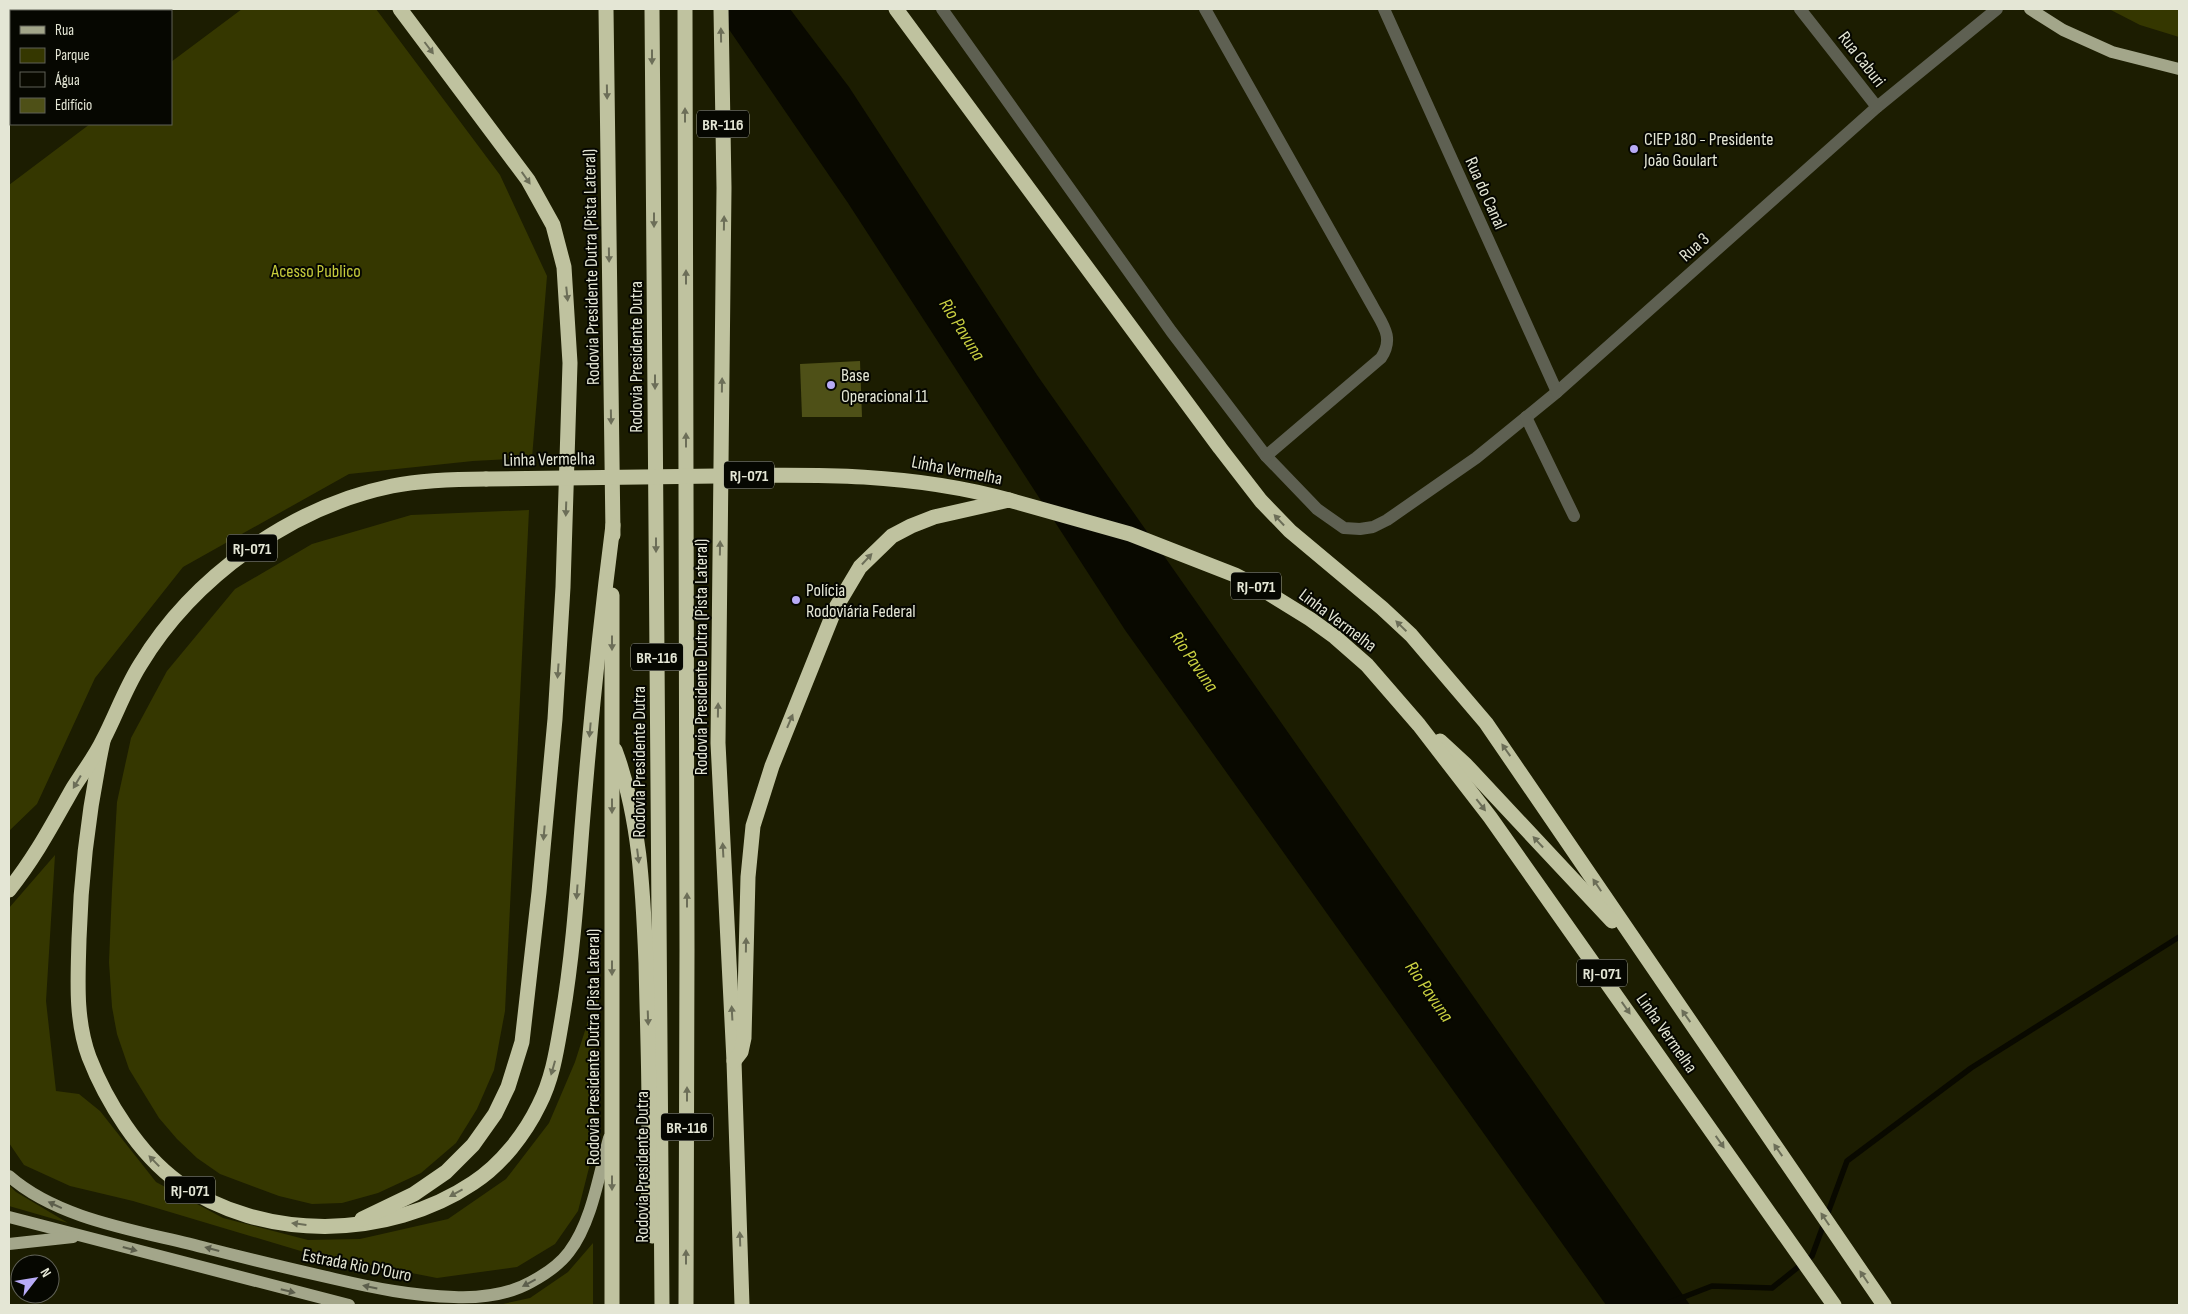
<svg xmlns="http://www.w3.org/2000/svg" width="2188" height="1314" font-family="'Sofia Sans Condensed',sans-serif">
  <style>
    .green { fill: #353700 }
    .water { fill: #090900 }
    .lines { fill: none; stroke-linecap: round; stroke-linejoin: round }
    .stream { stroke: #090900; stroke-width: 5.5 }
    .building { fill: #4e5017 }
    .street { stroke: #5e6052; stroke-width: 12 }
    .primary { stroke: #a3a68a; stroke-width: 12 }
    .highway { stroke: #bfc29f; stroke-width: 15 }
    .highway-bridge { stroke: #bfc29f; stroke-width: 15 }
    .oneway { fill: #6c6e58 }
    .oneway2 { fill: #5c5e4c }
    .poi-dot { fill: #b8abf7; stroke: #060701; stroke-width: 2 }
    .labels { text-anchor: middle; stroke-width: 4; stroke-linejoin: round; paint-order: stroke }
    .shield { fill: #060701; stroke: #a1a395; stroke-width: 1 }
    .shield-label { font-size: 16px; font-weight: bold; fill: #e4e6d5 }
    .street-label { font-size: 18px; fill: #e4e6d5; stroke: #060701 }
    .poi-label { font-size: 18px; fill: #e4e6d5; stroke: #060701; text-anchor: start }
    .park-label { font-size: 18px; fill: #c6cb3b; stroke: #060701 }
    .water-label { font-size: 19px; font-style: italic; fill: #cad041; stroke: #060701 }
  </style>
  <rect width="100%" height="100%" fill="#1c1d01"/>
  <g class="green">
    <polygon points="242,9 376,9 500,175 547,276 532,458 473,461 349,474 183,567 95,678 37,804 9,831 9,185 90,124 171,124 171,62"/>
    <polygon points="2109,9 2179,9 2179,37 2140,25"/>
    <polygon points="529,510 505,1011 494,1070 477,1109 456,1143 421,1173 378,1193 342,1203 312,1204 279,1196 220,1174 197,1158 177,1139 159,1118 129,1069 117,1034 112,1007 109,962 112,890 117,802 131,738 167,671 235,589 312,544 411,515"/>
    <polygon points="55,855 46,1001 56,1091 79,1094 100,1111 156,1182 223,1218 308,1240 360,1239 448,1219 506,1179 549,1123 575,1062 598,990 592,1156 578,1211 555,1244 517,1267 437,1278 304,1252 133,1201 70,1186 24,1165 9,1143 9,908"/>
    <polygon points="9,1185 16,1192 68,1223 9,1206"/>
    <polygon points="593,1243 593,1305 498,1305 530,1298 568,1272"/>
  </g>
  <polygon class="water" points="715,9 790,9 849,87 1037,375 1690,1305 1606,1305 1125,630 848,203"/>
  <g class="lines">
    <polyline class="stream" points="1663,1305 1712,1286 1772,1288 1812,1256 1847,1161 1971,1068 2179,937"/>
  </g>
  <polygon class="building" points="860,361 862,417 802,417 800,364"/>
  <g class="lines">
    <g class="street">
      <polyline points="942,9 1171,331 1266,456 1317,509 1344,528 1360,529 1373,527 1387,520 1476,458 1557,392 1877,107 1997,9"/>
      <path d="M1205 9 1372 305C1382 324 1395 337 1381 358L1266 456"/>
      <polyline points="1384,9 1557,392"/>
      <polyline points="1800,9 1877,107"/>
      <polyline points="1526,417 1574,516"/>
    </g>
    <g class="primary">
      <polyline points="2030,9 2063,30 2112,52 2179,69"/>
      <path d="M9 1176C60 1221 142 1231 206 1248 249 1259 291 1269 335 1279 374 1288 413 1296 454 1297 480 1298 508 1295 531 1282 544 1275 560 1264 569 1252 592 1222 599 1174 609 1138"/>
      <polyline points="9,1217 349,1305"/>
      <polyline points="9,1244 73,1237"/>
    </g>
    <g class="highway">
      <polyline points="606,9 613,535"/>
      <polyline points="652,9 662,1305"/>
      <polyline points="685,9 687,949 686,1305"/>
      <polyline points="721,9 724,188 718,743 734,1061 742,1305"/>
      <polyline points="896,9 1220,448 1261,501 1290,531 1382,608 1411,635 1486,723 1884,1305"/>
      <path d="M103 741C89 807 81 872 79 939 78 979 75 1019 89 1057 106 1101 139 1154 178 1182 262 1242 388 1240 473 1183 501 1165 525 1134 539 1105 553 1078 557 1048 562 1019 573 955 577 892 582 827 590 726 600 626 613 525"/>
      <polyline points="1440,741 1466,765 1612,921"/>
      <path d="M615 750C640 817 643 891 646 963 647 1012 649 1061 649 1111 649 1152 646 1195 652 1236"/>
      <path d="M9 890C36 856 52 825 73 788 83 772 95 757 103 740 116 715 125 689 140 665 193 577 291 507 392 486 423 480 455 479 486 479"/>
      <polyline points="734,1061 741,1052 744,1038 748,877 753,826 772,766 835,609 860,567 892,536 911,526 934,517 1009,500 1130,534 1235,575 1260,588 1310,619 1335,637 1367,665 1419,725 1490,817 1834,1305"/>
      <polyline points="362,1219 414,1194 446,1172 473,1145 495,1114 508,1087 522,1042 539,892 555,719 563,587 570,363 564,267 553,225 528,180 400,9"/>
      <polyline points="612,1305 612,595"/>
    </g>
    <path class="highway-bridge" d="M486 479C563 478 640 477 717 476 817 474 912 473 1009 500"/>
  </g>
  <defs><path id="oneway-solid" d="M-6-.8H1V-3.2L6.5 0L1 3.2V.8H-6Z" transform="scale(1.25)"/></defs>
  <g class="oneway">
    <use href="#oneway-solid" transform="translate(721 35) rotate(-91)"/>
    <use href="#oneway-solid" transform="translate(429 48) rotate(53)"/>
    <use href="#oneway-solid" transform="translate(652 57) rotate(90)"/>
    <use href="#oneway-solid" transform="translate(607 92) rotate(89)"/>
    <use href="#oneway-solid" transform="translate(685 115) rotate(-90)"/>
    <use href="#oneway-solid" transform="translate(526 178) rotate(55)"/>
    <use href="#oneway-solid" transform="translate(654 220) rotate(90)"/>
    <use href="#oneway-solid" transform="translate(724 223) rotate(-89)"/>
    <use href="#oneway-solid" transform="translate(609 255) rotate(89)"/>
    <use href="#oneway-solid" transform="translate(686 277) rotate(-90)"/>
    <use href="#oneway-solid" transform="translate(567 294) rotate(84)"/>
    <use href="#oneway-solid" transform="translate(655 382) rotate(90)"/>
    <use href="#oneway-solid" transform="translate(722 385) rotate(-89)"/>
    <use href="#oneway-solid" transform="translate(611 417) rotate(89)"/>
    <use href="#oneway-solid" transform="translate(686 440) rotate(-90)"/>
    <use href="#oneway-solid" transform="translate(566 509) rotate(92)"/>
    <use href="#oneway-solid" transform="translate(1279 520) rotate(-133)"/>
    <use href="#oneway-solid" transform="translate(656 545) rotate(90)"/>
    <use href="#oneway-solid" transform="translate(720 548) rotate(-89)"/>
    <use href="#oneway-solid" transform="translate(867 559) rotate(-47)"/>
    <use href="#oneway-solid" transform="translate(1401 626) rotate(-136)"/>
    <use href="#oneway-solid" transform="translate(612 643) rotate(90)"/>
    <use href="#oneway-solid" transform="translate(558 671) rotate(94)"/>
    <use href="#oneway-solid" transform="translate(718 710) rotate(-89)"/>
    <use href="#oneway-solid" transform="translate(790 721) rotate(-67)"/>
    <use href="#oneway-solid" transform="translate(590 730) rotate(95)"/>
    <use href="#oneway-solid" transform="translate(1506 750) rotate(-125)"/>
    <use href="#oneway-solid" transform="translate(77 782) rotate(121)"/>
    <use href="#oneway-solid" transform="translate(1481 805) rotate(52)"/>
    <use href="#oneway-solid" transform="translate(612 806) rotate(90)"/>
    <use href="#oneway-solid" transform="translate(544 833) rotate(95)"/>
    <use href="#oneway-solid" transform="translate(1538 842) rotate(-133)"/>
    <use href="#oneway-solid" transform="translate(723 850) rotate(-93)"/>
    <use href="#oneway-solid" transform="translate(638 856) rotate(83)"/>
    <use href="#oneway-solid" transform="translate(1597 885) rotate(-124)"/>
    <use href="#oneway-solid" transform="translate(577 892) rotate(94)"/>
    <use href="#oneway-solid" transform="translate(687 900) rotate(-90)"/>
    <use href="#oneway-solid" transform="translate(746 945) rotate(-89)"/>
    <use href="#oneway-solid" transform="translate(612 968) rotate(90)"/>
    <use href="#oneway-solid" transform="translate(1626 1008) rotate(55)"/>
    <use href="#oneway-solid" transform="translate(732 1013) rotate(-93)"/>
    <use href="#oneway-solid" transform="translate(1686 1016) rotate(-125)"/>
    <use href="#oneway-solid" transform="translate(648 1018) rotate(88)"/>
    <use href="#oneway-solid" transform="translate(553 1068) rotate(106)"/>
    <use href="#oneway-solid" transform="translate(687 1094) rotate(-90)"/>
    <use href="#oneway-solid" transform="translate(1720 1142) rotate(55)"/>
    <use href="#oneway-solid" transform="translate(1778 1150) rotate(-125)"/>
    <use href="#oneway-solid" transform="translate(154 1161) rotate(-134)"/>
    <use href="#oneway-solid" transform="translate(612 1183) rotate(90)"/>
    <use href="#oneway-solid" transform="translate(456 1193) rotate(151)"/>
    <use href="#oneway-solid" transform="translate(1825 1219) rotate(-124)"/>
    <use href="#oneway-solid" transform="translate(299 1224) rotate(-173)"/>
    <use href="#oneway-solid" transform="translate(740 1239) rotate(-92)"/>
    <use href="#oneway-solid" transform="translate(686 1257) rotate(-90)"/>
    <use href="#oneway-solid" transform="translate(1864 1277) rotate(-124)"/>
  </g>
  <g class="oneway2">
    <use href="#oneway-solid" transform="translate(55 1205) rotate(-155)"/>
    <use href="#oneway-solid" transform="translate(130 1249) rotate(15)"/>
    <use href="#oneway-solid" transform="translate(212 1249) rotate(-165)"/>
    <use href="#oneway-solid" transform="translate(529 1283) rotate(152)"/>
    <use href="#oneway-solid" transform="translate(370 1287) rotate(-168)"/>
    <use href="#oneway-solid" transform="translate(288 1291) rotate(14)"/>
  </g>
  <g class="poi-dot">
    <circle cx="1634" cy="149" r="5"/>
    <circle cx="831" cy="385" r="5"/>
    <circle cx="796" cy="600" r="5"/>
  </g>
  <g class="labels">
    <g class="shield">
      <rect x="697" y="110.5" width="52" height="27" rx="4"/>
      <rect x="724" y="461.5" width="50" height="27" rx="4"/>
      <rect x="227" y="534.5" width="50" height="27" rx="4"/>
      <rect x="1231" y="572.5" width="50" height="27" rx="4"/>
      <rect x="631" y="643.5" width="52" height="27" rx="4"/>
      <rect x="1577" y="959.5" width="50" height="27" rx="4"/>
      <rect x="661" y="1113.5" width="52" height="27" rx="4"/>
      <rect x="165" y="1176.5" width="50" height="27" rx="4"/>
    </g>
    <g class="shield-label">
      <text x="723" y="130">BR-116</text>
      <text x="749" y="481">RJ-071</text>
      <text x="252" y="554">RJ-071</text>
      <text x="1256" y="592">RJ-071</text>
      <text x="657" y="663">BR-116</text>
      <text x="1602" y="979">RJ-071</text>
      <text x="687" y="1133">BR-116</text>
      <text x="190" y="1196">RJ-071</text>
    </g>
    <g class="street-label">
      <text transform="translate(1862 59) rotate(52)" y="6">Rua Caburi</text>
      <text transform="translate(1486 193) rotate(66)" y="6">Rua do Canal</text>
      <text transform="translate(1694 247) rotate(-42)" y="6">Rua 3</text>
      <text transform="translate(591 267) rotate(-91)" y="6">Rodovia Presidente Dutra (Pista Lateral)</text>
      <text transform="translate(636 357) rotate(-90)" y="6">Rodovia Presidente Dutra</text>
      <text transform="translate(549 459) rotate(-1)" y="6">Linha Vermelha</text>
      <text transform="translate(957 470) rotate(11)" y="6">Linha Vermelha</text>
      <text transform="translate(1338 620) rotate(37)" y="6">Linha Vermelha</text>
      <text transform="translate(701 657) rotate(-90)" y="6">Rodovia Presidente Dutra (Pista Lateral)</text>
      <text transform="translate(639 762) rotate(-90)" y="6">Rodovia Presidente Dutra</text>
      <text transform="translate(1667 1033) rotate(55)" y="6">Linha Vermelha</text>
      <text transform="translate(593 1047) rotate(-90)" y="6">Rodovia Presidente Dutra (Pista Lateral)</text>
      <text transform="translate(642 1167) rotate(-90)" y="6">Rodovia Presidente Dutra</text>
      <text transform="translate(357 1265) rotate(11)" y="6">Estrada Rio D'Ouro</text>
    </g>
    <g class="poi-label">
      <text x="1644" y="145">CIEP 180 - Presidente<tspan x="1644" dy="21">João Goulart</tspan></text>
      <text x="841" y="381">Base<tspan x="841" dy="21">Operacional 11</tspan></text>
      <text x="806" y="596">Polícia<tspan x="806" dy="21">Rodoviária Federal</tspan></text>
    </g>
    <g class="park-label">
      <text x="316" y="277">Acesso Publico</text>
    </g>
    <g class="water-label">
      <text transform="translate(963 329) rotate(58)" y="7">Rio Pavuna</text>
      <text transform="translate(1195 661) rotate(55)" y="7">Rio Pavuna</text>
      <text transform="translate(1430 991) rotate(55)" y="7">Rio Pavuna</text>
    </g>
  </g>
  <rect width="2188" height="1314" fill="none" stroke="#e4e6d5" stroke-width="20"/>
  <rect x="10" y="10" width="162" height="115" fill="#060701" stroke="#5f6056"/>
  <rect x="20" y="26" width="25" height="8" fill="#a3a68a" stroke="#5f6056"/>
  <text x="55" y="35" font-size="15" fill="#e4e6d5">Rua</text>
  <rect x="20" y="48" width="25" height="15" fill="#353700" stroke="#5f6056"/>
  <text x="55" y="60" font-size="15" fill="#e4e6d5">Parque</text>
  <rect x="20" y="72" width="25" height="15" fill="#090900" stroke="#5f6056"/>
  <text x="55" y="85" font-size="15" fill="#e4e6d5">Água</text>
  <rect x="20" y="98" width="25" height="15" fill="#4e5017" stroke="#5f6056"/>
  <text x="55" y="110" font-size="15" fill="#e4e6d5">Edifício</text>
  <g transform="translate(35 1279) rotate(59)"><circle r="24" fill="#060701" stroke="#5f6056"/>
  <path d="M0-4L9 19L0 12L-9 19Z" fill="#b8abf7"/>
  <text y="-8" font-size="14" font-weight="bold" text-anchor="middle" fill="#e4e6d5">N</text>
  </g>
</svg>
